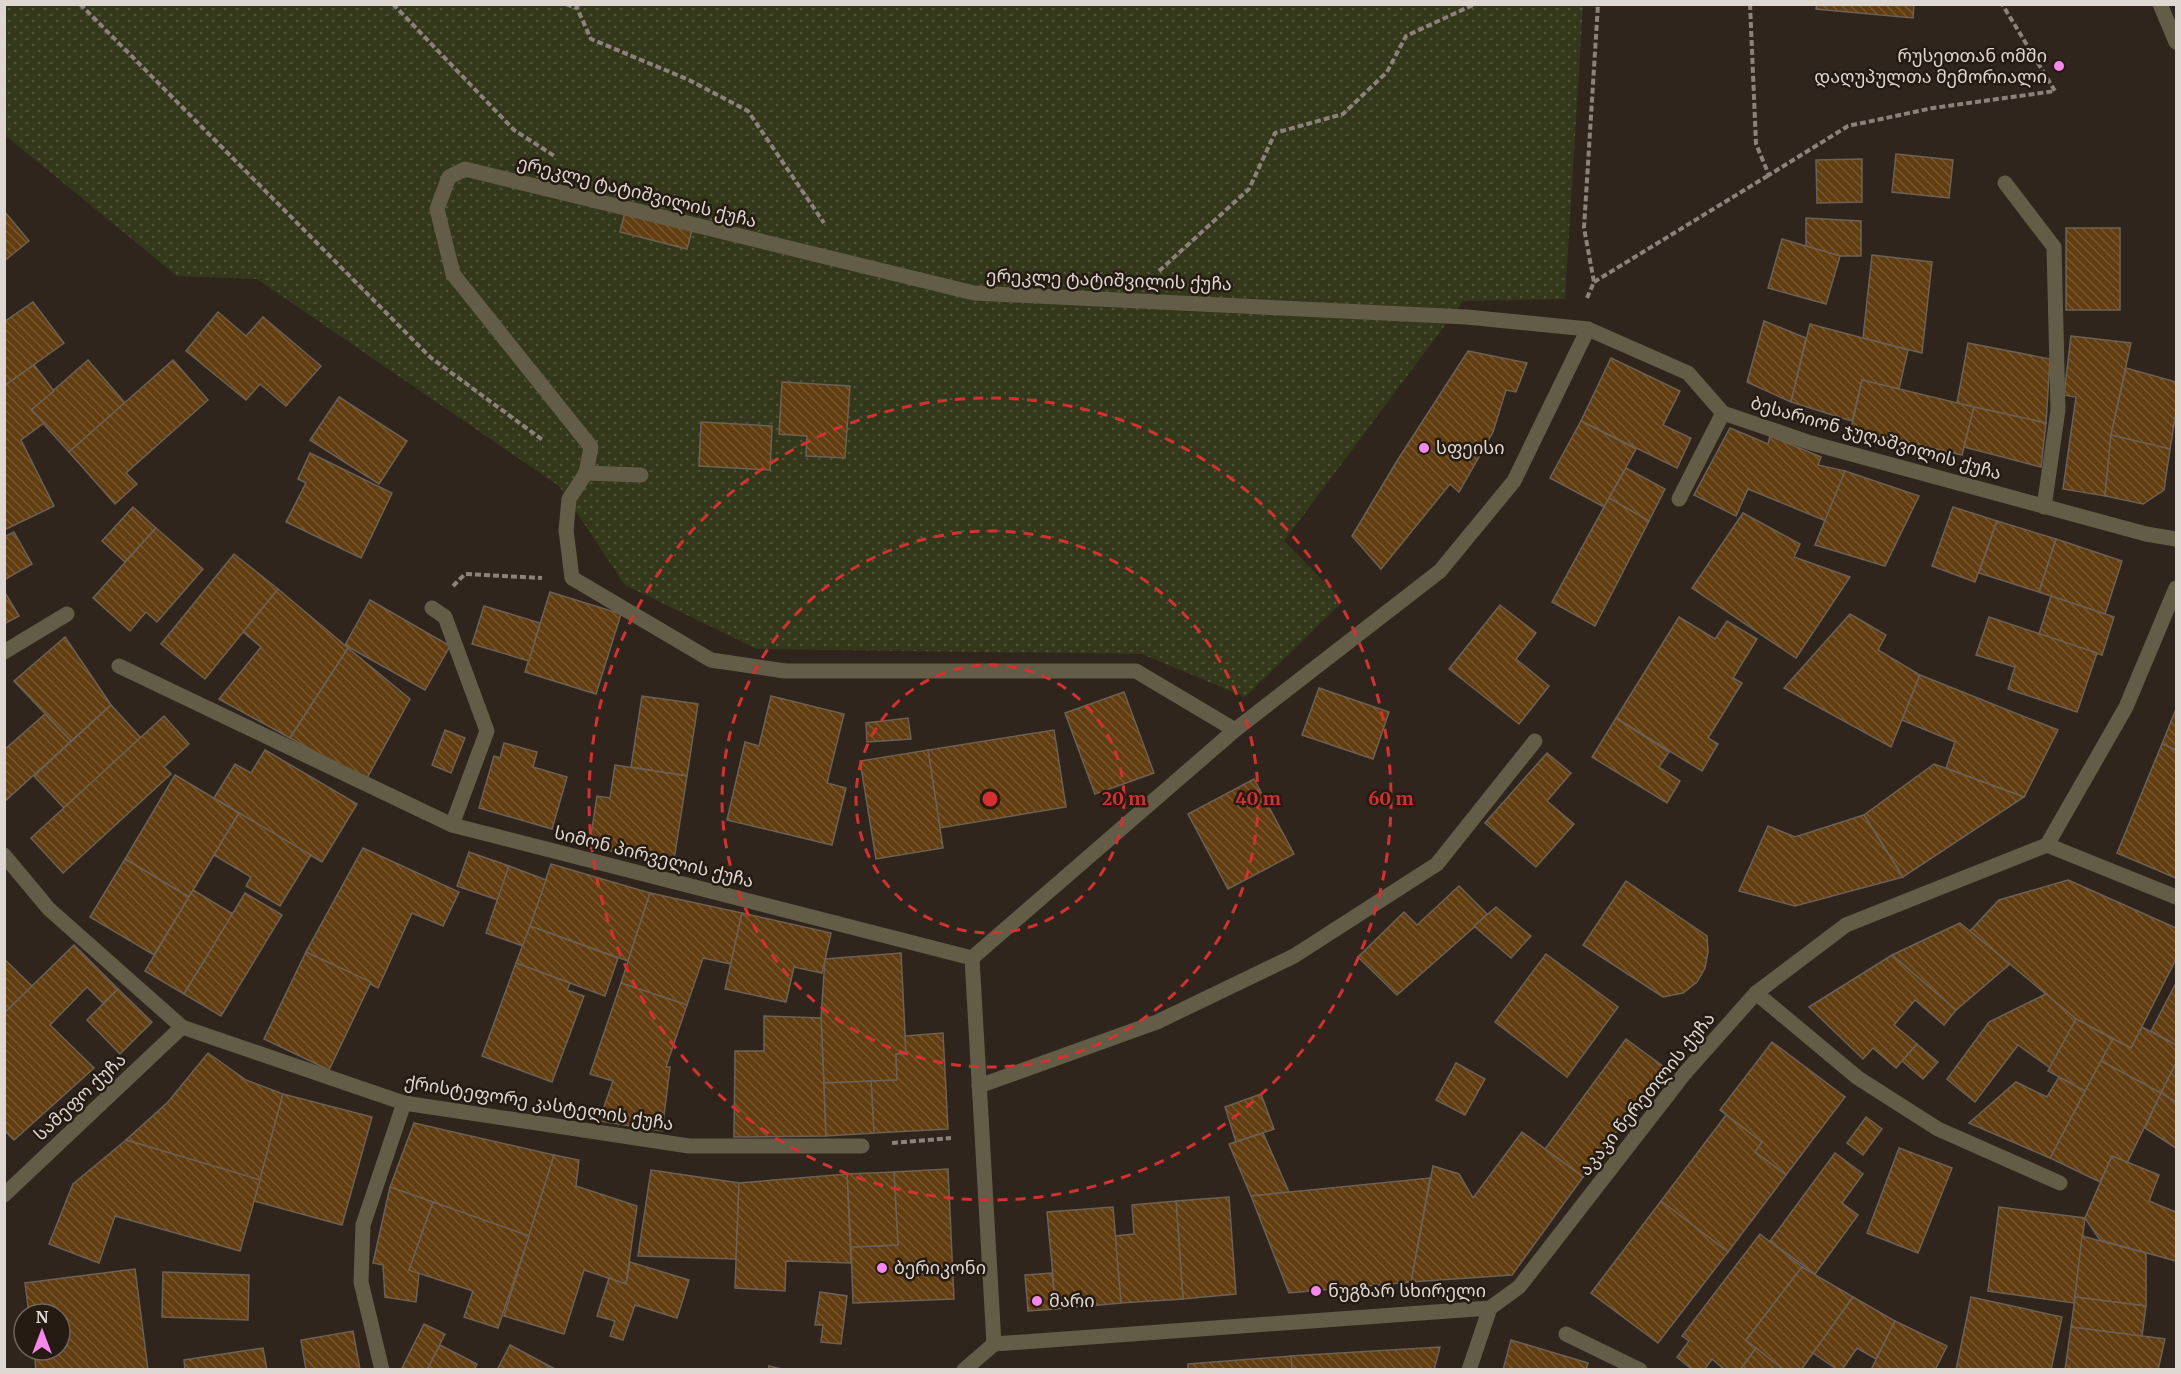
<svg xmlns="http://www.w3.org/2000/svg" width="2181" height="1374" font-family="Merriweather,'Noto Sans Georgian',serif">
  <defs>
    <pattern id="park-dots" width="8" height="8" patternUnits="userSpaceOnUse" patternTransform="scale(1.5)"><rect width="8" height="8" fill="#34381a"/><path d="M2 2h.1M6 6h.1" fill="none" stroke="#51543a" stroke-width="1.8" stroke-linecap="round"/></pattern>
    <pattern id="building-back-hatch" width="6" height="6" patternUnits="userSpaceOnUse" patternTransform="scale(1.5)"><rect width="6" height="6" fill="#613d10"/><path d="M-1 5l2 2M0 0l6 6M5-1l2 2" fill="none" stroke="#775832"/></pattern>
  </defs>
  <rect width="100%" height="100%" fill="#30251d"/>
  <!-- park -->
  <polygon fill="url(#park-dots)" points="4,5 1583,5 1565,299 1463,301 1284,541 1343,601 1245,697 1142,654 757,649 625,585 559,486 257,279 177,276 5,135"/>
  <!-- building -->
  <g fill="url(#building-back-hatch)" stroke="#6c6156" stroke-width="1.5">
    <polygon points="1817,4 1914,4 1913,18 1816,9"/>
    <polygon points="1896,154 1953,160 1949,198 1892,192"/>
    <polygon points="1862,159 1862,202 1817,203 1816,160"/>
    <polygon points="4,211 29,241 4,261"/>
    <polygon points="625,212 692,230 687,249 620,232"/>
    <polygon points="1806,218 1861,221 1861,256 1840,256 1806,246"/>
    <rect x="2066" y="228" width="54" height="82"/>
    <polygon points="1782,239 1840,256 1826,304 1768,288"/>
    <polygon points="1872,255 1932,262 1922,353 1863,338"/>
    <polygon points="33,302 64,343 4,386 4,322"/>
    <polygon points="218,312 246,336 263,317 321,366 286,406 260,384 246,400 186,351"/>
    <polygon points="1764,321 1806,338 1791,402 1747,382"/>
    <polygon points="1810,324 1908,350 1899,389 1862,380 1852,421 1791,402"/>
    <polygon points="2071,336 2131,343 2111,435 2105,496 2063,489 2076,397 2064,395"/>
    <polygon points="1968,343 2050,359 2046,423 1957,403"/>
    <polygon points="1468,351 1527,363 1516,392 1506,390 1493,432 1459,492 1450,484 1381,569 1352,536 1397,461"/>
    <polygon points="1611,358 1680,391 1663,425 1691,438 1677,468 1581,421"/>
    <polygon points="88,360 125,403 69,452 31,410"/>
    <polygon points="173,360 208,400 126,473 137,484 115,504 69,452"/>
    <polygon points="34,365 54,391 31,410 44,423 21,440 54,506 4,530 4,386"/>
    <polygon points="2126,368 2176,382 2176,412 2170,449 2111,435"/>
    <polygon points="1862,380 1974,407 1962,455 1851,429"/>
    <polygon points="782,382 850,386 845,458 806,456 807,436 779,434"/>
    <polygon points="339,397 407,441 379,484 310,440"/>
    <polygon points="1974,407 2046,423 2041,467 1964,447"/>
    <polygon points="1581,421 1636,449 1604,507 1550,478"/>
    <polygon points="701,422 772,426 770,470 699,466"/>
    <polygon points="1730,428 1768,444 1770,436 1821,457 1818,465 1845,471 1826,521 1748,489 1736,516 1694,495"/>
    <polygon points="2111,435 2170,449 2164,490 2143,504 2105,496"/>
    <polygon points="310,453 392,493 361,558 286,522 306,483 298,479"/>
    <polygon points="1626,468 1665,489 1649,521 1609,498"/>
    <polygon points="1845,471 1919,496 1885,566 1815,545"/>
    <polygon points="1609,498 1649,521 1595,626 1552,602"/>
    <polygon points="133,507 156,528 125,562 102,541"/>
    <polygon points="1953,507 1997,521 1975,582 1932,566"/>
    <polygon points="1743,513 1800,544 1794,557 1850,577 1796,658 1692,588"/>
    <polygon points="1997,521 2056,539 2039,592 1979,573"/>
    <polygon points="156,528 203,569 157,622 146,612 130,631 93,598"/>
    <polygon points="14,532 32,564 4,580 4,537"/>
    <polygon points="2056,539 2122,561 2105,614 2039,592"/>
    <polygon points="234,554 278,589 205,679 161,644"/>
    <polygon points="278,589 348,648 290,738 219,699 261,647 243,632"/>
    <polygon points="4,591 19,616 4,624"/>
    <polygon points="550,592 621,614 596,694 525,672"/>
    <polygon points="2051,596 2114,617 2102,655 2039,634"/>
    <polygon points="370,600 450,646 425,690 345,645"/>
    <polygon points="1500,605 1536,633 1516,659 1549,686 1519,724 1449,669"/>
    <polygon points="484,606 540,623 529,661 472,644"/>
    <polygon points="1850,614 1886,635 1878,650 1920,675 1891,747 1784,688"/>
    <polygon points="1679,617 1715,639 1727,621 1757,639 1733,678 1742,683 1708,738 1718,744 1702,771 1616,718"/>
    <polygon points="1989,617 2097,653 2077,712 2008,689 2015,667 1976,655"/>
    <polygon points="65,637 111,705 71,741 14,681"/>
    <polygon points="348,648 410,699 366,780 290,738"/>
    <polygon points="1920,675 2058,730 2024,797 1946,768 1955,742 1902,720"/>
    <polygon points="1319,688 1389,712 1373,759 1302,735"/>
    <polygon points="1124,692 1154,773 1095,794 1065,713"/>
    <polygon points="642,696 698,704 687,776 631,767"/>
    <polygon points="771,696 844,714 827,783 846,788 832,845 727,820 745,742 759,746"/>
    <polygon points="111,705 141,738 64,808 34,776"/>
    <polygon points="2176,709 2176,750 2162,744"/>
    <polygon points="45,714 71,741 4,802 4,750"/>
    <polygon points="164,716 189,744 164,767 171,774 63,873 31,838"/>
    <polygon points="908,718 911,739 867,742 866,723"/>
    <polygon points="1616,718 1669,752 1659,767 1680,781 1667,803 1592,757"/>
    <polygon points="445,730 465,738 451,773 432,765"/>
    <polygon points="1054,730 1066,807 940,828 928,750"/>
    <polygon points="504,743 537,752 533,767 567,777 552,829 479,808 494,756 500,758"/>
    <polygon points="2162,744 2176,750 2176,878 2117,853"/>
    <polygon points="265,750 357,804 322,862 214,798 235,764 251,773"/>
    <polygon points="928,750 943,848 876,859 860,761"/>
    <polygon points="1547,753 1571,773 1547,801 1574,824 1536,867 1485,823"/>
    <polygon points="1934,764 2024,797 1903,877 1864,815"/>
    <polygon points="615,765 687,776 674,860 589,848 597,796 610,798"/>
    <polygon points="175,775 239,813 189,897 125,859"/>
    <polygon points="1254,779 1294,854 1228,889 1188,814"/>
    <polygon points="239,813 311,855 280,906 246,886 251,877 214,855"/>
    <polygon points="1864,815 1903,877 1795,906 1739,891 1768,826 1795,837"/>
    <polygon points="363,848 459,892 443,926 412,913 378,988 306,952"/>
    <polygon points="469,852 509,866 498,900 457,886"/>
    <polygon points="125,859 189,897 154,955 90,917"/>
    <polygon points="551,864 650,893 628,961 530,926"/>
    <polygon points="509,866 546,880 523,946 486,933"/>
    <polygon points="2068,880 2176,928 2176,959 2131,1048 2076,1019 1970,931 1999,900"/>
    <polygon points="1626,881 1707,936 1708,952 1705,968 1697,982 1683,993 1663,997 1583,945"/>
    <polygon points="1459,886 1488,915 1397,995 1358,957 1404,912 1417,925"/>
    <polygon points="193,890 233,914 184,994 145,971"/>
    <polygon points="245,893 282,915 221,1016 184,994"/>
    <polygon points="650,893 742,913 731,964 703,958 687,1005 621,983"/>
    <polygon points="1496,907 1531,936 1511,958 1474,926"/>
    <polygon points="742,913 831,933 822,973 794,967 786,1002 725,989"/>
    <polygon points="1960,923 2010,964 1956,1010 1892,955"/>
    <polygon points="530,926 618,958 605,996 516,963"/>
    <polygon points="74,945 118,989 103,1003 87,987 50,1025 94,1068 14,1140 4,1130 4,1013"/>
    <polygon points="306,952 371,982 329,1070 264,1039"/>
    <polygon points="901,953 906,1054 896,1054 897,1080 824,1083 821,1018 825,959"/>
    <polygon points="1546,954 1618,1007 1567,1077 1495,1022"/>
    <polygon points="1892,955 1956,1010 1944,1025 1915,1000 1894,1025 1917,1044 1896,1068 1873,1048 1863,1059 1809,1007"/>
    <polygon points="4,959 32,986 4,1013"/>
    <polygon points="516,963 570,983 567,990 584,996 552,1082 482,1056"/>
    <polygon points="621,983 687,1005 666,1067 670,1067 662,1131 599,1121 613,1081 590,1074"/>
    <polygon points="2176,983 2176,1045 2151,1031"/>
    <polygon points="118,989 152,1022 120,1054 87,1020"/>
    <polygon points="2046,994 2076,1019 2050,1068 2018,1045 1975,1102 1947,1079 1989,1022"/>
    <polygon points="764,1016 821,1018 826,1136 734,1137 735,1051 764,1051"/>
    <polygon points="2076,1019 2113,1039 2085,1091 2048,1071"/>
    <polygon points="2142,1027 2176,1045 2176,1063 2161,1093 2101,1061 2113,1039 2131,1048"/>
    <polygon points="943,1033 948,1129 874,1133 871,1081 897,1080 896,1054 906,1054 905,1036"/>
    <polygon points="1626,1039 1664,1067 1583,1177 1545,1149"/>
    <polygon points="1772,1042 1845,1097 1786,1175 1755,1152 1762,1142 1720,1110"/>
    <polygon points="1917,1044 1938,1062 1923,1079 1902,1061"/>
    <polygon points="208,1053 246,1080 283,1094 260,1180 126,1140 168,1102"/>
    <polygon points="2101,1061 2161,1093 2127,1163 2112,1156 2100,1182 2050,1158"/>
    <polygon points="1456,1063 1485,1079 1465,1115 1436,1100"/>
    <polygon points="2176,1063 2176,1102 2161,1093"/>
    <polygon points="2059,1077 2085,1091 2050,1158 1969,1123 2016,1082 2047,1097"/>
    <polygon points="871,1081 874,1133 826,1136 824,1083"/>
    <polygon points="2161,1093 2176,1102 2176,1148 2145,1128"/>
    <polygon points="283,1094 372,1117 342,1225 254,1201"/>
    <polygon points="1261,1094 1274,1129 1236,1142 1225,1107"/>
    <polygon points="1726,1115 1762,1142 1755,1152 1786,1175 1728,1252 1661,1201"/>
    <polygon points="1866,1117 1882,1129 1863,1155 1847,1143"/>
    <polygon points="414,1123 554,1155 529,1236 390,1187"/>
    <polygon points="1522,1132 1583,1177 1512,1275 1411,1282 1433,1166 1459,1174 1473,1198"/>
    <polygon points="1263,1133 1289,1192 1251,1196 1229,1144"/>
    <polygon points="126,1140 260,1180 240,1251 115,1216 99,1263 49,1244 73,1184"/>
    <polygon points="1899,1148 1952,1168 1918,1253 1867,1233"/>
    <polygon points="1835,1153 1863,1174 1842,1203 1858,1215 1815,1274 1770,1241"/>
    <polygon points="554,1155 579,1160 576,1186 637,1206 626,1284 584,1270 564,1334 504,1316"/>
    <polygon points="2112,1156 2159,1175 2149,1201 2176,1212 2176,1261 2100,1240 2085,1218"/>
    <polygon points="948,1169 954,1299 853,1303 851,1247 898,1245 894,1172"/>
    <polygon points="651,1170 739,1183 736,1259 638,1256"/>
    <polygon points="894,1172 898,1245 851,1247 847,1174"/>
    <polygon points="847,1174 851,1263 786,1261 785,1291 735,1288 739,1183"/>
    <polygon points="1430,1178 1411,1282 1289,1293 1251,1196"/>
    <polygon points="390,1187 433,1202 409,1270 419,1273 416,1302 385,1297 383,1265 373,1263"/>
    <polygon points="1229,1197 1236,1294 1183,1299 1176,1201"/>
    <polygon points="1176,1201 1183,1299 1121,1303 1115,1236 1134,1234 1132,1205"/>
    <polygon points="1661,1201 1728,1252 1658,1343 1591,1293"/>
    <polygon points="433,1202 529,1236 498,1328 464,1317 473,1291 409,1270"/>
    <polygon points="1113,1207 1121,1303 1056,1309 1047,1212"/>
    <polygon points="1999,1207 2085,1218 2074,1303 1988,1291"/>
    <polygon points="1760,1234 1802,1267 1746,1340 1756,1348 1740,1370 1725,1370 1712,1359 1704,1370 1693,1370 1677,1357 1689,1341 1682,1336"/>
    <polygon points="2082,1236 2146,1253 2146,1306 2075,1297"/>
    <polygon points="630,1262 689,1280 677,1318 635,1305 623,1340 610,1336 615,1321 597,1316 609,1278 626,1284"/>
    <polygon points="1802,1267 1853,1297 1801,1370 1784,1370 1746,1340"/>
    <polygon points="135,1269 148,1370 36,1370 34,1350 60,1350 60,1314 29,1314 25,1283"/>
    <polygon points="163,1272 249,1275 248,1320 162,1317"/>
    <polygon points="1052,1273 1056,1309 1028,1311 1025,1275"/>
    <polygon points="820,1292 847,1296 841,1344 821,1342 823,1325 815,1325"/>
    <polygon points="1853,1297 1895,1321 1876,1359 1857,1348 1842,1370 1838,1370 1813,1353"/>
    <polygon points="1971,1297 2062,1317 2051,1370 1956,1370"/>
    <polygon points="2075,1297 2146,1306 2142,1336 2071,1327"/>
    <polygon points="1895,1321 1947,1346 1935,1370 1871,1370"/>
    <polygon points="424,1324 445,1334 427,1370 401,1370"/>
    <polygon points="2071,1327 2165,1339 2158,1370 2065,1370"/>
    <polygon points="353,1331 360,1370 306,1370 301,1340"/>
    <polygon points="1511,1340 1588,1363 1586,1370 1503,1370"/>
    <polygon points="440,1345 477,1364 474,1370 427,1370"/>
    <polygon points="510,1345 555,1369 555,1370 497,1370"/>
    <polygon points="1440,1347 1434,1370 1292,1370 1291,1356"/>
    <polygon points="263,1348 267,1370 185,1370 184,1360"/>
    <polygon points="1756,1348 1784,1370 1740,1370"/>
    <polygon points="1291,1356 1292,1370 1188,1370 1188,1364"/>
    <polygon points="769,1366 786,1370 768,1370"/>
  </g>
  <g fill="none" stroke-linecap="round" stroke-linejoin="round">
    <!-- path -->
    <g stroke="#8c827c" stroke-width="4" stroke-dasharray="6 3" stroke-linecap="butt">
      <polyline points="80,4 430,357 544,441"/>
      <polyline points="393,4 514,130 556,157"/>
      <polyline points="566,4 577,8"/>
      <polyline points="578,4 577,8 591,39 689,80 748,111 824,223"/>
      <polyline points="1750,4 1756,144 1769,175 1848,126 1933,108 2055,91 2002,4"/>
      <polyline points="1159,271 1249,189 1275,133 1343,114 1387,72 1406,36 1475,4"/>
      <polyline points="1594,282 1769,175"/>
      <polyline points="1587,298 1594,282 1584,228 1598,4"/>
      <polyline points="453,586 465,574 542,578"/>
      <polyline points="892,1143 951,1138"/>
    </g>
    <!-- minor -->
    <g stroke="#635d47" stroke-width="15">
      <polyline points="2160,4 2176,42"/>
      <polyline points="2005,183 2054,247 2058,410 2044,507"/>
      <polyline points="586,473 569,499 566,530 572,578 711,660 785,671 1136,671 1235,730"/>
      <polyline points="641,475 586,473 591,447 453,274 437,209 449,177 465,169 974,293 1467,317 1588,329 1688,373 1723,413 1811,443 2146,534 2176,539"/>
      <polyline points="1679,499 1723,413"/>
      <polyline points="432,608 445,617 487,731 452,825"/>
      <polyline points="4,652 67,614"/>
      <polyline points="119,666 452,825 972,958"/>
      <polyline points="2047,845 2176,897"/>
      <polyline points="4,855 49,909 182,1027 404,1103 689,1146 862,1146"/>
      <polyline points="972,958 1235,730 1440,571 1514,481 1588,329"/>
      <polyline points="972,958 994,1344"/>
      <polyline points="1756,993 1858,1078 1938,1129 2060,1183"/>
      <polyline points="979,1086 1157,1022 1294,956 1437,864 1535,741"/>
      <polyline points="4,1195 182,1027"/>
      <polyline points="1566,1334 1640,1370"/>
      <polyline points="994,1344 1490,1308 1519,1287 1685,1073 1756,993 1846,925 2047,845 2126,707 2176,588"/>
      <polyline points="382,1370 361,1282 363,1225 404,1103"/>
      <polyline points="964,1370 994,1344"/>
      <polyline points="1469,1370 1490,1308"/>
    </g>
  </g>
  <!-- distance rings -->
  <g fill="none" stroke="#d63130" stroke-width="3" stroke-dasharray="10 8">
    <circle cx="990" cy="799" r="134"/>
    <circle cx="990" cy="799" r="268"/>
    <circle cx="990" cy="799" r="401"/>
  </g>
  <!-- markers -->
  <g fill="#f788eb" stroke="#261b13" stroke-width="2">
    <circle cx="2059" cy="66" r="6"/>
    <circle cx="1424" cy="448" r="6"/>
    <circle cx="882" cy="1268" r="6"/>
    <circle cx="1316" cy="1291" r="6"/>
    <circle cx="1037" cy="1301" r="6"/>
  </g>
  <g text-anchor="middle" stroke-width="5" stroke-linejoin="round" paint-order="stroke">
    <!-- poi labels -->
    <g font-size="18" fill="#dfd7d2" stroke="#261b13" text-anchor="start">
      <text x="2047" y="62" text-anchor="end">რუსეთთან ომში<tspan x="2047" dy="21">დაღუპულთა მემორიალი</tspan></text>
      <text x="1436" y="454">სფეისი</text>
      <text x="894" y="1274">ბერიკონი</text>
      <text x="1328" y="1297">ნუგზარ სხირელი</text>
      <text x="1049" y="1307">მარი</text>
    </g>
    <!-- street labels -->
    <g font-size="18" fill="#dfd7d2" stroke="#261b13">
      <text transform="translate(637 192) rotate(14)" y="6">ერეკლე ტატიშვილის ქუჩა</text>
      <text transform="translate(1109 280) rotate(2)" y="6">ერეკლე ტატიშვილის ქუჩა</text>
      <text transform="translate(1876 438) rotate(16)" y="6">ბესარიონ ჯუღაშვილის ქუჩა</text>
      <text transform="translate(654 857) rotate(14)" y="6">სიმონ პირველის ქუჩა</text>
      <text transform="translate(1647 1094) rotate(-51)" y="6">აკაკი წერეთლის ქუჩა</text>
      <text transform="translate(80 1097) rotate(-43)" y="6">სამეფო ქუჩა</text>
      <text transform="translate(539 1103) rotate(9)" y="6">ქრისტეფორე კასტელის ქუჩა</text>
    </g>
  </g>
  <circle cx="990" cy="799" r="9" fill="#d63130" stroke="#261b13" stroke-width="3"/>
  <g font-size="18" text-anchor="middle" font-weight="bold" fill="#d63130" stroke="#261b13" stroke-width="5" stroke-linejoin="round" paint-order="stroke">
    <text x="1124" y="805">20 m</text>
    <text x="1258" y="805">40 m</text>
    <text x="1391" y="805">60 m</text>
  </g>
  <!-- border -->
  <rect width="2181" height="1374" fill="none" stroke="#dfd7d2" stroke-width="12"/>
  <!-- north arrow -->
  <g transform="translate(42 1332)"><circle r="28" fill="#261b13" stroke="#70665f" stroke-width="1.5"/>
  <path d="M0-4.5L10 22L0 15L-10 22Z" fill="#f788eb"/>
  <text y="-9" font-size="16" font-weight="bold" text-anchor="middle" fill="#dfd7d2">N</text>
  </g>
</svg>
